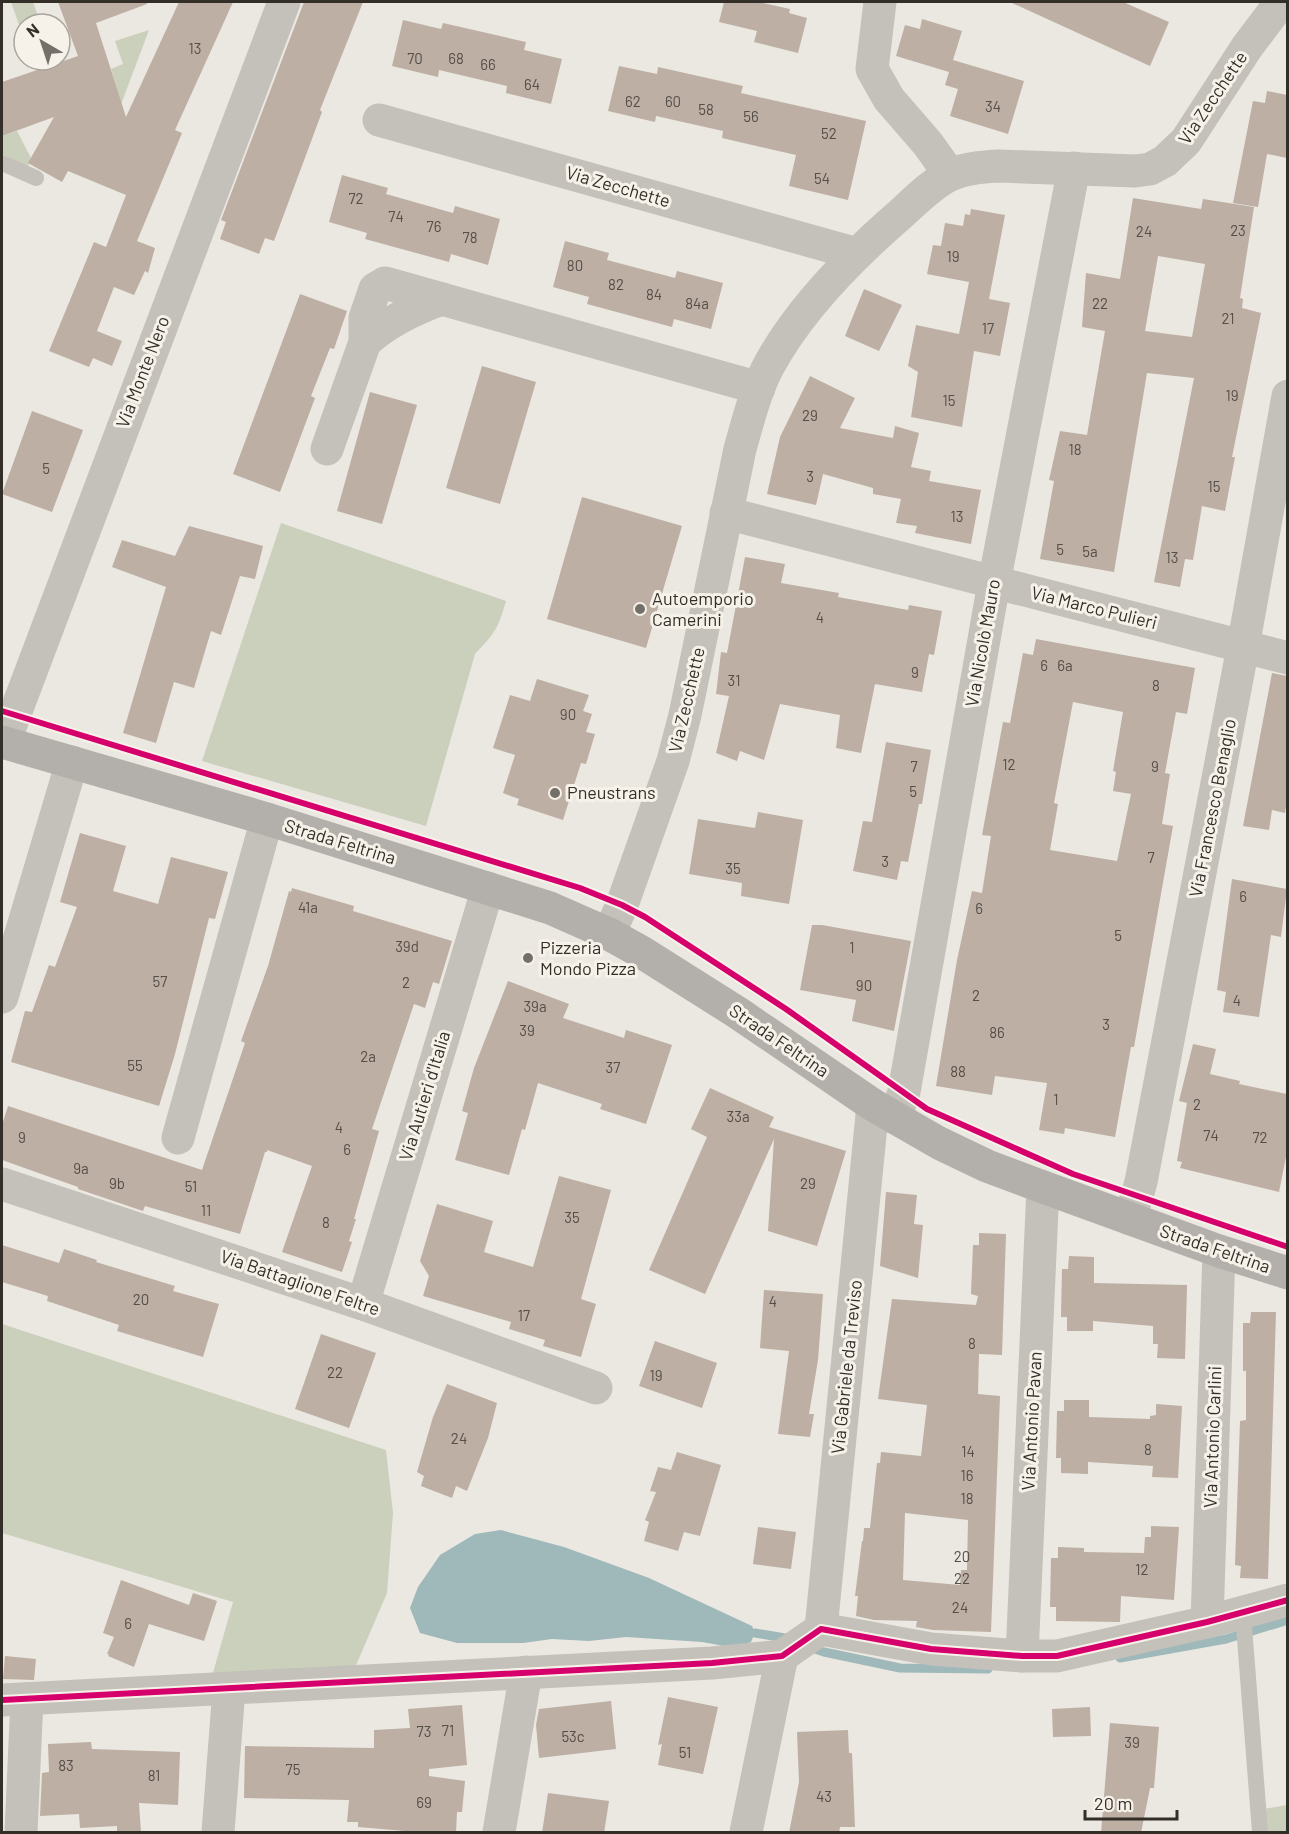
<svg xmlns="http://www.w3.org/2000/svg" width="1289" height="1834" font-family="Barlow,sans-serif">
  <rect width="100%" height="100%" fill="#ebe8e1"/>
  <!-- green -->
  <g fill="#cad0bc">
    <polygon points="11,2 33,2 41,24 24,24 24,39"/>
    <polygon points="149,30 108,139 51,115 118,93 111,69 123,64 115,41"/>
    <polygon points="17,131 31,158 28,167 2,154 2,136"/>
    <path d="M281 523 506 601C498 629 495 633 475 654L426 826 202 761Z"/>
    <polygon points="2,1324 386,1450 393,1513 387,1593 354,1670 211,1680 233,1602 2,1533"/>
    <polygon points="1287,1805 1287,1832 1258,1832 1258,1810"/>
  </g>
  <!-- water -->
  <polygon fill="#9fb8ba" points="501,1530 564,1547 649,1578 752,1626 755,1633 751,1642 735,1648 702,1642 626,1637 589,1641 552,1639 523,1643 457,1643 420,1633 410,1608 418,1587 440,1555 475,1534"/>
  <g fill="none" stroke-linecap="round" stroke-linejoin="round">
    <!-- stream -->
    <g stroke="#9fb8ba" stroke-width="9">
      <polyline points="755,1633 791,1639"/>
      <polyline points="809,1647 824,1652 900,1668 988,1669"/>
      <polyline points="1120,1658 1226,1639 1288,1620"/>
    </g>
  </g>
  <!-- building -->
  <g fill="#bdafa4" fill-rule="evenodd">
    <polygon points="58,2 146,2 147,4 96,23 126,117 179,2 233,2 175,130 182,133 137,241 155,248 148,273 145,271 134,295 114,287 97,331 122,341 112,366 93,358 89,367 49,351 94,242 106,247 126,195 68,171 62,182 28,163 54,117 2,136 2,82 78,56"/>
    <polygon points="304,2 363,2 320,110 322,112 274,241 265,238 259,254 220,239 226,222 221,220"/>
    <polygon points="724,2 759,2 790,9 789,13 807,18 798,53 754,42 757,31 719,22"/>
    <polygon points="1010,2 1123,2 1169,22 1150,66"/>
    <polygon points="922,19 962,31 953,60 1024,81 1008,134 950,116 958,89 945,85 949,72 896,56 905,25 920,29"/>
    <polygon points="403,20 441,29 443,23 526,42 524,50 562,59 551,104 506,93 507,86 439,70 438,77 392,66"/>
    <polygon points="619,66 657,74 658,67 743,86 741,93 866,121 848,200 789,186 796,155 722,138 723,131 656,116 655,122 608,111"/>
    <polygon points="1267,91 1287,95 1287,158 1267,154 1258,207 1233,203 1253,101 1265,103"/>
    <polygon points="342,175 388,188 386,194 453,213 455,206 500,219 488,265 451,254 449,262 365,239 367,233 329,222"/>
    <path d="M1133 198 1201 209 1203 199 1254 207 1240 298 1243 299 1242 308 1261 313 1232 457H1235L1225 511 1202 506 1193 560 1185 559 1180 587 1154 582 1194 378 1147 373 1114 572 1040 559 1054 481 1049 480 1060 431 1087 435 1105 331 1082 327 1086 273 1120 279ZM1158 256 1205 264 1192 337 1145 331Z"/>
    <polygon points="971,209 1005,215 989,299 1010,303 1000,356 974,351 962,427 911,417 918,372 908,366 916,325 959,334 969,282 927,274 933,245 941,246 945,223 963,226 965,214 970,215"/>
    <polygon points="565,241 609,253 607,260 675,278 677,271 723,283 711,329 674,319 672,327 587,304 589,297 553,287"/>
    <polygon points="864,289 902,305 879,351 845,336"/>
    <polygon points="300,294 347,311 334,349 330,348 311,396 315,398 280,492 233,474"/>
    <polygon points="482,366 536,382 500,504 446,488"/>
    <polygon points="810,376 855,398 840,428 893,438 895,426 919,433 911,467 931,471 929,481 981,490 971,544 915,533 917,526 896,523 901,499 873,494 873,488 823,474 816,505 767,494 780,437"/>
    <polygon points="370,392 417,405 382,524 337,511"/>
    <polygon points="32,411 83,430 52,512 2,494"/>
    <polygon points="582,497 682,526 646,648 547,619"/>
    <polygon points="189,526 263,546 255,579 240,576 221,635 211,631 194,688 174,682 156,743 123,733 166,587 112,567 122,540 175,556"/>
    <polygon points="745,557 785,564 781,583 839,593 838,597 908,610 909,605 942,611 934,655 929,654 922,692 875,684 861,753 836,748 840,715 780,704 764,760 740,751 737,761 716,753 729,696 716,694 721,652 727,653"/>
    <path d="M1036 639 1195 668 1187 714 1176 712 1165 773 1170 774 1162 824 1173 826 1134 1047H1131L1115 1137 1065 1128 1064 1134 1039 1130 1047 1083 995 1076 992 1095 936 1086 957 960 972 891 982 893 991 836 982 835 1003 722 1010 723 1023 653 1033 655ZM1073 702 1123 712 1113 771 1116 772 1113 791 1131 794 1117 861 1050 850 1058 804 1054 803Z"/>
    <polygon points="1272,673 1287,676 1287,799 1285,813 1272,810 1269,830 1243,826"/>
    <polygon points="537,679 589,695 583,711 592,714 586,732 595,734 586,764 581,763 563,820 517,805 519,799 503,793 515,755 493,748 510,695 530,701"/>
    <polygon points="886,742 931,750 922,804 919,804 908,862 901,861 897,880 853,871 863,821 872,822"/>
    <polygon points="758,812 803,820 789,904 741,896 742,883 689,874 698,819 755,828"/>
    <polygon points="80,833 126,846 113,891 158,904 171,857 228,872 215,919 209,918 175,1054 159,1106 11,1062 25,1011 32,1012 49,965 55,967 77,907 60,902"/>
    <polygon points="1232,879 1287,889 1281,937 1271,935 1259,1017 1223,1012 1226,992 1217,990"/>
    <polygon points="292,888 354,906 353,911 452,941 439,984 433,982 425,1008 414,1004 372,1129 379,1131 354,1219 356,1219 349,1241 352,1242 342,1272 282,1252 312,1166 267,1150 267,1152 265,1152 240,1234 145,1206 143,1211 78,1189 78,1187 2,1160 2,1125 8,1106 202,1170 245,1043 241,1041 268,966 289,891 291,892"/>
    <polygon points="812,925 822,925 911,941 894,1031 852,1021 856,1000 800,990"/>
    <polygon points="508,981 569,1004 563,1018 624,1038 626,1030 672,1045 646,1124 600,1109 602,1104 538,1083 525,1130 522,1129 509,1175 455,1160 468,1113 462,1111 474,1068"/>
    <polygon points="1193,1044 1216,1049 1210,1074 1240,1081 1239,1084 1287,1094 1287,1152 1279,1192 1180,1168 1182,1162 1177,1161 1187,1103 1179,1101"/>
    <polygon points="710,1088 774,1117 769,1127 846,1151 817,1246 768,1231 774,1139 705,1294 649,1270 707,1137 691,1129"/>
    <polygon points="559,1176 611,1190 581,1299 596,1304 581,1357 543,1346 545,1340 509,1329 511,1322 423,1296 429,1276 420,1261 437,1204 493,1221 484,1252 533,1267"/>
    <polygon points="886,1192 917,1195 914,1224 923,1225 918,1278 880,1266"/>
    <path d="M979 1233 1006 1234 1002 1355 979 1354 978 1394 1000 1396 991 1632 933 1630 916 1627 917 1621 874 1620 856 1616 858 1596H855L862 1541H863L864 1528H870L877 1463H880L881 1452 921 1456 927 1405 878 1399 892 1299 976 1305 978 1296 971 1294 973 1245H979ZM905 1513 968 1520 967 1570H961L960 1585 903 1580Z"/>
    <polygon points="2,1245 59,1263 64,1249 97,1260 96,1262 175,1286 173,1291 219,1304 203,1357 117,1331 119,1325 47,1301 48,1296 2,1282"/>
    <polygon points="1069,1256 1094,1257 1094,1283 1187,1285 1185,1359 1157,1358 1158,1344 1153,1344 1153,1326 1093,1321 1093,1331 1067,1331 1067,1317 1061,1317 1062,1269 1068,1269"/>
    <polygon points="764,1290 823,1294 818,1360 809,1414 814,1414 810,1437 778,1434 789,1351 760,1348"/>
    <polygon points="1251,1312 1276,1312 1268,1579 1240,1578 1241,1566 1235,1565 1240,1421 1246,1420 1246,1371 1243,1371 1243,1323 1250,1323"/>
    <polygon points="321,1334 376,1353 349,1428 295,1409"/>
    <polygon points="655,1341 717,1363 702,1408 639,1386"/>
    <polygon points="447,1384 497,1403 488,1438 467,1491 456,1486 452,1498 421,1486 424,1476 417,1472 433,1417"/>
    <polygon points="1064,1400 1089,1400 1089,1417 1150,1419 1150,1416 1156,1415 1156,1404 1182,1406 1178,1478 1152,1477 1153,1466 1088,1462 1088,1474 1061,1473 1061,1458 1056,1458 1057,1411 1064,1411"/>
    <polygon points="677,1452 721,1465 700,1536 684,1532 678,1551 644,1541 649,1522 645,1520 656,1492 650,1491 658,1467 671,1470"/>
    <polygon points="1151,1526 1179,1527 1174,1600 1121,1596 1120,1622 1056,1621 1056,1607 1050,1607 1051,1558 1058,1558 1058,1547 1084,1548 1084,1552 1144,1553 1145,1537 1151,1537"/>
    <polygon points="758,1527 796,1532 791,1569 753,1564"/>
    <polygon points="121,1580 189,1605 193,1593 217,1601 204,1641 149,1624 134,1667 108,1656 109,1654 107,1654 114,1637 103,1633"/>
    <polygon points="5,1656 36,1659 34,1680 3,1679"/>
    <polygon points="668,1697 718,1707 703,1774 658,1765 662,1744 658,1745"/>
    <polygon points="611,1701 616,1749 539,1758 536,1725 539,1709"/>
    <polygon points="462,1705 467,1765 429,1769 429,1776 465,1781 462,1812 457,1812 456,1833 428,1833 358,1827 358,1822 347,1822 349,1800 244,1798 245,1746 374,1748 374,1730 410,1728 408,1709"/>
    <polygon points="1090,1707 1091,1736 1053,1737 1052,1709"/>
    <polygon points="1110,1723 1159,1727 1154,1788 1150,1788 1141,1833 1101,1833"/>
    <polygon points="848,1730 849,1753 852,1753 855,1827 840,1827 839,1833 789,1833 799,1782 797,1732"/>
    <polygon points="91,1742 92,1749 180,1752 178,1805 139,1803 141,1833 117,1833 117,1826 80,1828 79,1814 40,1816 42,1773 49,1772 48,1744"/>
    <polygon points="548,1793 609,1801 604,1833 542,1833"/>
  </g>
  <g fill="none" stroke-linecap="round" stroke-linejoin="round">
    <!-- lane -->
    <g stroke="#c4c0ba" stroke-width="16">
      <polyline points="2,163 36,178"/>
      <polyline points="1243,1613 1260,1832"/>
    </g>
    <!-- street -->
    <g stroke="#c4c0ba" stroke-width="33">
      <polyline points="880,2 872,69 889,99 928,144 950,175"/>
      <polyline points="379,120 857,254"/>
      <path d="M365 342C387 322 414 309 442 299"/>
      <polyline points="327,449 365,342 365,318 375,289 385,283 759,388"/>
      <polyline points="726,513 1288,658"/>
      <polyline points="4,743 284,2"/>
      <path d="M609 934 622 905 673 761 685 715 740 449C748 421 755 392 768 367 799 309 853 255 903 212 917 199 933 183 950 175 965 168 983 167 999 166L1135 171 1150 169 1165 161 1186 141 1247 47 1281 2"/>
      <polyline points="2,997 72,762"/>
      <polyline points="895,1118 904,1092 994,583 1074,168"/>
      <polyline points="178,1138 267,819"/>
      <polyline points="2,1184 363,1304 596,1388"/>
      <polyline points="1130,1219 1141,1182 1243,647 1288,396"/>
      <polyline points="363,1304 488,888"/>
      <polyline points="1207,1622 1219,1251"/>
      <polyline points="821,1629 873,1105"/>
      <polyline points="1022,1656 1043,1187"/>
      <polyline points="2,1700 712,1663 782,1656 821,1629 931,1649 1022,1656 1057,1656 1207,1622 1288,1600"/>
      <polyline points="21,1832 27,1699"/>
      <polyline points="218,1832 229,1689"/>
      <polyline points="499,1832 526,1672"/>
      <polyline points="746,1832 782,1656"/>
    </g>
    <!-- primary -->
    <polyline stroke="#b3afaa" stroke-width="33" points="2,742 267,819 550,908 609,934 643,953 738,1013 873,1105 939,1143 987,1166 1043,1187 1219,1251 1288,1273"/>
    <!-- cycleway casing -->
    <g stroke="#f7f2e9" stroke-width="10">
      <g id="cycleway">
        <polyline points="2,711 580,888 622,905 645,917 786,1009 927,1109 1073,1174 1288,1247"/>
        <polyline points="2,1700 712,1663 782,1656 821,1629 931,1649 1022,1656 1057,1656 1207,1622 1288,1600"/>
      </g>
    </g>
    <!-- cycleway -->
    <use href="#cycleway" stroke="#d6006c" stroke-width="6"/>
  </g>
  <!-- markers -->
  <g fill="#746f69" stroke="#f7f2e9" stroke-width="2">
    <circle cx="640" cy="609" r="6"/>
    <circle cx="555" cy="793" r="6"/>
    <circle cx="528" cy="958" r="6"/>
  </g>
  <g text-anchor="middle" stroke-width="6" stroke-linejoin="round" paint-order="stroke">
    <!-- number labels -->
    <g font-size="15" fill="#564e48">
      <text x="195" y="54">13</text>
      <text x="415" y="64">70</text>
      <text x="456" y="64">68</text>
      <text x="488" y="70">66</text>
      <text x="532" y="90">64</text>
      <text x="633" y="107">62</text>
      <text x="673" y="107">60</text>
      <text x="993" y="112">34</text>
      <text x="706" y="115">58</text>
      <text x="751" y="122">56</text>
      <text x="829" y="139">52</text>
      <text x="822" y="184">54</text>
      <text x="356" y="204">72</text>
      <text x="396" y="222">74</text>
      <text x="434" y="232">76</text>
      <text x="1238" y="236">23</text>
      <text x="1144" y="237">24</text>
      <text x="470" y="243">78</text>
      <text x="953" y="262">19</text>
      <text x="575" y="271">80</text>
      <text x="616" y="290">82</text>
      <text x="654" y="300">84</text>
      <text x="697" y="309">84a</text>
      <text x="1100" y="309">22</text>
      <text x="1228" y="324">21</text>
      <text x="988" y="334">17</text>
      <text x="1232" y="401">19</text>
      <text x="949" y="406">15</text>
      <text x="810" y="421">29</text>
      <text x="1075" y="455">18</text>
      <text x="46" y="474">5</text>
      <text x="810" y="482">3</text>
      <text x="1214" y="492">15</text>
      <text x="957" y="522">13</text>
      <text x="1060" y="555">5</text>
      <text x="1090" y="557">5a</text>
      <text x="1172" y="563">13</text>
      <text x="820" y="623">4</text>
      <text x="1044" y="671">6</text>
      <text x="1065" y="671">6a</text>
      <text x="915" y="678">9</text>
      <text x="734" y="686">31</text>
      <text x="1156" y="691">8</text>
      <text x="568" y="720">90</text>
      <text x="1009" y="770">12</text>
      <text x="914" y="772">7</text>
      <text x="1155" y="772">9</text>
      <text x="913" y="797">5</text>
      <text x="1151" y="863">7</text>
      <text x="885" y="867">3</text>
      <text x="733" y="874">35</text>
      <text x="1243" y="902">6</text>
      <text x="308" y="913">41a</text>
      <text x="979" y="914">6</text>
      <text x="1118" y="941">5</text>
      <text x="407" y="952">39d</text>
      <text x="852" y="953">1</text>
      <text x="160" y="987">57</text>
      <text x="406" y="988">2</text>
      <text x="864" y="991">90</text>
      <text x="976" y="1001">2</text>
      <text x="1237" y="1006">4</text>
      <text x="535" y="1012">39a</text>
      <text x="1106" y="1030">3</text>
      <text x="527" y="1036">39</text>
      <text x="997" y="1038">86</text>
      <text x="368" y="1062">2a</text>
      <text x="135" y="1071">55</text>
      <text x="613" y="1073">37</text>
      <text x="958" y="1077">88</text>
      <text x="1056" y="1105">1</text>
      <text x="1197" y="1110">2</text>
      <text x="738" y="1122">33a</text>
      <text x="339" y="1133">4</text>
      <text x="1211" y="1141">74</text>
      <text x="22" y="1143">9</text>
      <text x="1260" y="1143">72</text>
      <text x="347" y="1155">6</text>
      <text x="81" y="1174">9a</text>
      <text x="117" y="1189">9b</text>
      <text x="808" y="1189">29</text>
      <text x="191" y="1192">51</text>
      <text x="206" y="1216">11</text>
      <text x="572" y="1223">35</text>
      <text x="326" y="1228">8</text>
      <text x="141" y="1305">20</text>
      <text x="773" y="1307">4</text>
      <text x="524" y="1321">17</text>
      <text x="972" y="1349">8</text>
      <text x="335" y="1378">22</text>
      <text x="656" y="1381">19</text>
      <text x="459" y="1444">24</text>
      <text x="1148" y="1455">8</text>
      <text x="968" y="1457">14</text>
      <text x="967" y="1481">16</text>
      <text x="967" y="1504">18</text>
      <text x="962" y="1562">20</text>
      <text x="1142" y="1575">12</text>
      <text x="962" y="1584">22</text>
      <text x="960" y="1613">24</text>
      <text x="128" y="1629">6</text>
      <text x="448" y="1736">71</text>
      <text x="424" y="1737">73</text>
      <text x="573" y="1742">53c</text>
      <text x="1132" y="1748">39</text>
      <text x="685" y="1758">51</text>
      <text x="66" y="1771">83</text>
      <text x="293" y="1775">75</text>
      <text x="154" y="1781">81</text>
      <text x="824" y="1802">43</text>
      <text x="424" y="1808">69</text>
    </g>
    <!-- street labels -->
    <g font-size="18" fill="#342e29" stroke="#f7f2e9">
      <text transform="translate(1213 98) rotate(-56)" y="6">Via Zecchette</text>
      <text transform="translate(618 187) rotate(16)" y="6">Via Zecchette</text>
      <text transform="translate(143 372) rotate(-69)" y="6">Via Monte Nero</text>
      <text transform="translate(1094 608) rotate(14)" y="6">Via Marco Pulieri</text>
      <text transform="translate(983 643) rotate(-80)" y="6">Via Nicolò Mauro</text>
      <text transform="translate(687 700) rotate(-77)" y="6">Via Zecchette</text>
      <text transform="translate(1213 808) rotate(-79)" y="6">Via Francesco Benaglio</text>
      <text transform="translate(340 842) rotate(17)" y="6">Strada Feltrina</text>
      <text transform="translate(779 1041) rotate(34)" y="6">Strada Feltrina</text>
      <text transform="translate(425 1096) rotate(-73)" y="6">Via Autieri d'Italia</text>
      <text transform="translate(1215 1249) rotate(19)" y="6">Strada Feltrina</text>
      <text transform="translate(300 1283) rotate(19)" y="6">Via Battaglione Feltre</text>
      <text transform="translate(847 1367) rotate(-84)" y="6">Via Gabriele da Treviso</text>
      <text transform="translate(1032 1421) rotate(-87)" y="6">Via Antonio Pavan</text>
      <text transform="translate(1213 1437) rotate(-88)" y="6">Via Antonio Carlini</text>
    </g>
    <!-- poi labels -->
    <g font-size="18" fill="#342e29" stroke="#f7f2e9" text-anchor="start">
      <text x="652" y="605">Autoemporio<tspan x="652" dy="21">Camerini</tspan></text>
      <text x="567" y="799">Pneustrans</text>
      <text x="540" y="954">Pizzeria<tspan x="540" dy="21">Mondo Pizza</tspan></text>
    </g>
  </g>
  <!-- border -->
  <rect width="1289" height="1834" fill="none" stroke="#342e29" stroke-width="6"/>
  <!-- north arrow -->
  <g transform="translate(42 42) rotate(321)"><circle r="28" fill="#f7f2e9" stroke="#a9a49c" stroke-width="1.5"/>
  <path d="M0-4.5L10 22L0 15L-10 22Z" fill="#746f69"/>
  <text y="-9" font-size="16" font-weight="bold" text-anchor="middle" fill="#342e29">N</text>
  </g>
  <!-- scale -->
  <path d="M1085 1810v9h92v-9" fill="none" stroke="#342e29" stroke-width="3"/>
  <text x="1094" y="1810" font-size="18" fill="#342e29" stroke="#f7f2e9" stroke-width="4.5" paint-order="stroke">20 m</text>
</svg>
